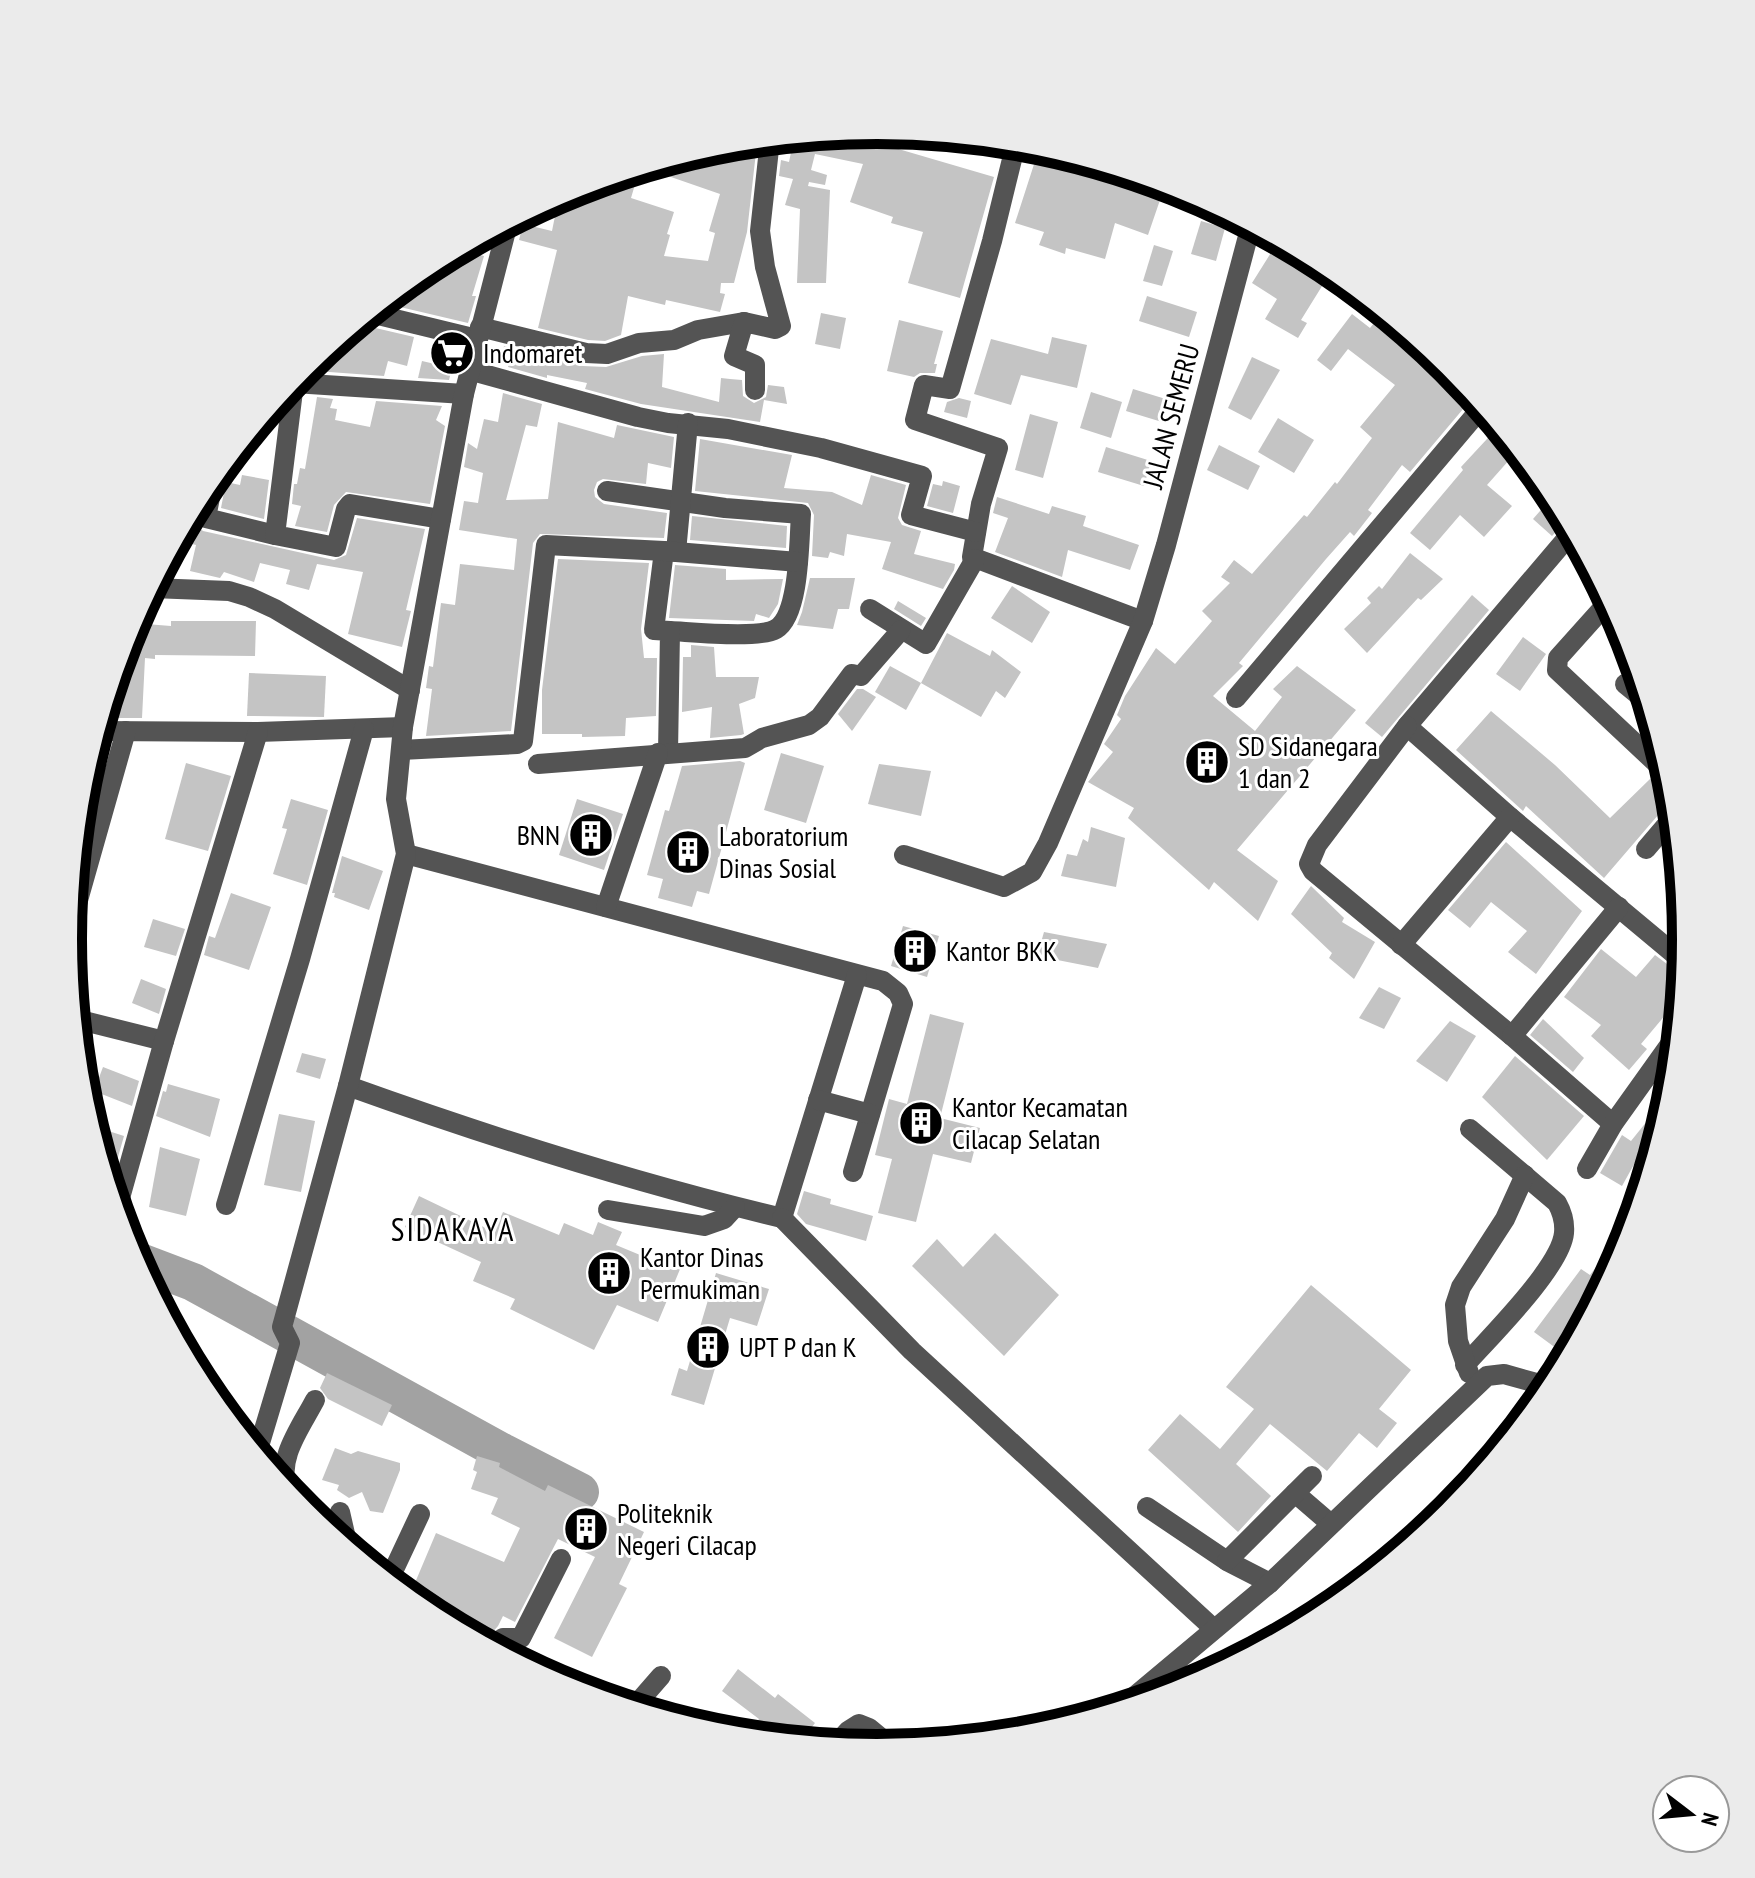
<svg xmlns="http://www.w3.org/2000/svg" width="1755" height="1878" font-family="'PT Sans Narrow',sans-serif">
  <rect width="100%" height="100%" fill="#fff"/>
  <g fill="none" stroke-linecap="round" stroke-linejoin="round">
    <!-- river -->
    <polyline stroke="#a2a2a2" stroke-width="38" points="135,1260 193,1282 502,1452 580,1492"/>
  </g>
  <!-- building -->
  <g fill="#c4c4c4">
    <polygon points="874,130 901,132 895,148 994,177 960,298 908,283 923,232 891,223 893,217 850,202 863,164 815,154 811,170 827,175 825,185 809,182 808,186 830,190 826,283 797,283 800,209 785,205 793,179 779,176 781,160 789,162 794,138 844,133 871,138"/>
    <polygon points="731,144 756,152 747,232 734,283 721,283 720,293 725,294 720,312 666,300 665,305 628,296 621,335 605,341 588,340 538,328 557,250 519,240 523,224 552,231 559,196 619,175 636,181 631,198 674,212 667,234 670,235 664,256 708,261 715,233 709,231 720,194 645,168"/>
    <polygon points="1037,155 1066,164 1068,160 1093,168 1091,173 1126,183 1125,187 1160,200 1148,235 1115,223 1105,259 1066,248 1065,254 1039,245 1044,232 1015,223"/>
    <polygon points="1201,221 1225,228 1216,261 1191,254"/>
    <polygon points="1279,240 1332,270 1301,320 1307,323 1298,338 1265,319 1277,299 1252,283"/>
    <polygon points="1154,245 1173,251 1162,286 1143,281"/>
    <polygon points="459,249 484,256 472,296 476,296 468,323 383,303 428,266 442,267 445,256"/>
    <polygon points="1147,296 1197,312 1189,337 1139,321"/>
    <polygon points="821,313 846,318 840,349 815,344"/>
    <polygon points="1352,314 1370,328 1374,323 1419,357 1427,348 1455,373 1474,396 1410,472 1402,465 1368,510 1372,513 1354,536 1350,532 1326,559 1239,663 1243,666 1213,696 1255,731 1282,697 1273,689 1297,666 1356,710 1237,850 1278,881 1258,921 1214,882 1209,890 1128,818 1134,808 1088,782 1113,752 1104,744 1121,719 1117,715 1125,696 1156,648 1175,664 1212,621 1202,611 1230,583 1221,577 1234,560 1252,574 1304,515 1307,517 1335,482 1337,484 1372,438 1360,427 1395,385 1348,349 1331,371 1317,360"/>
    <polygon points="899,320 943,331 934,364 937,364 935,373 920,373 914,377 887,371"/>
    <polygon points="360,321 367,326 414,337 407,366 388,361 384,376 302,370"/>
    <polygon points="1052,337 1087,345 1077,388 1021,375 1011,405 974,394 991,339 1048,354"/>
    <polygon points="504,346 583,366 606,367 642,356 664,354 662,387 719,402 721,378 730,379 742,380 743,396 754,403 766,397 768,385 784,387 787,404 764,400 760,422 641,404 585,389 587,383 547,375 547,378 508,367 509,363 501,361"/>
    <polygon points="1252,357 1280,370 1251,420 1228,408"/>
    <polygon points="422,361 452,368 449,380 418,378"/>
    <polygon points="1133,389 1169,400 1162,422 1126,411"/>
    <polygon points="1091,392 1122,402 1111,438 1080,428"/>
    <polygon points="503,393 542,404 537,427 526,425 506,500 548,499 558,422 614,438 617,425 674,437 671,468 648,463 646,484 603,479 597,482 594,490 595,497 604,504 667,513 664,538 540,534 533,543 511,731 426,736 432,689 426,688 429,666 433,667 441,603 455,605 460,564 514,570 517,539 459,530 464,501 478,503 483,473 464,467 468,443 477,449 484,419 498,422"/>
    <polygon points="317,397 333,399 330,408 337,409 335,420 370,427 376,401 442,406 436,420 445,426 430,504 346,492 334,505 327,532 295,526 301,506 292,504 294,484 297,484 300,468 305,469"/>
    <polygon points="959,398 971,401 967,418 944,412 947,402"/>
    <polygon points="1030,414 1058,422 1043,478 1015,470"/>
    <polygon points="1278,418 1314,440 1294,473 1258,452"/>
    <polygon points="1499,426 1518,450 1487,485 1512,506 1484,537 1460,515 1430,550 1410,533 1463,470 1461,467"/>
    <polygon points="700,439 792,455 784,488 832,492 862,505 871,475 906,485 898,518 902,525 921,531 914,554 955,564 954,570 943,589 882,569 891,542 847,534 844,556 830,552 828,558 812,556 814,515 808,503 695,491"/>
    <polygon points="1219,445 1260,466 1248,490 1207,470"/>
    <polygon points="1106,447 1151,461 1144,486 1098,472"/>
    <polygon points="242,475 269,480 264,519 221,508 226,482 240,485"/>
    <polygon points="943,481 960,486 953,513 927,506 933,484 942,486"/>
    <polygon points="1554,495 1567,520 1552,536 1533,519"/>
    <polygon points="997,497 1049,514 1052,506 1086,516 1083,526 1139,545 1130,570 1068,550 1062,577 995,552 1008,518 993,513"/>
    <polygon points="195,507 194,523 203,531 334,560 346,555 357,518 425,529 406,610 411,611 402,647 348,634 363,572 317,564 309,590 286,584 290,570 260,563 254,582 224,572 220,578 190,571 196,545 177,540"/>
    <polygon points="692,516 787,526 786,548 690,540"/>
    <polygon points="1410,553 1443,579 1421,600 1418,598 1367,653 1344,629 1371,603 1367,598 1379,586 1382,589"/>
    <polygon points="558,559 649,563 641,629 644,658 657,658 656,716 626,718 625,736 582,737 582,734 542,734 542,690"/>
    <polygon points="675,565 726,569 726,580 783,579 778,604 769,618 756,614 754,621 669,618"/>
    <polygon points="810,578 855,578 849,609 838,609 833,629 797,625 802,612"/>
    <polygon points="1012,586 1050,612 1032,643 991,618"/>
    <polygon points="1472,595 1489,610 1382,737 1365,723"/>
    <polygon points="898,601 926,618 921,626 894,609"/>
    <polygon points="171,621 256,621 255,656 155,655 155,659 145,658 142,718 103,718 133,623 171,626"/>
    <polygon points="947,633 990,656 992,650 1021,672 1005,698 996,691 981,717 921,683"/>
    <polygon points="1523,637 1546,654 1520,691 1496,674"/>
    <polygon points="691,645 714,647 716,677 759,677 755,698 739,704 744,734 741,735 710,738 712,707 682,712 683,657 691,657"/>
    <polygon points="890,666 921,683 906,710 875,692"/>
    <polygon points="249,673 326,676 324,717 247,716"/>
    <polygon points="857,689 863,689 876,697 852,731 838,714"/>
    <polygon points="1491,711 1555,765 1610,818 1650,779 1672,791 1674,802 1665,807 1604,878 1526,806 1523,811 1456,750"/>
    <polygon points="781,753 824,766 806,823 764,810"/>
    <polygon points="740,761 745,763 709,894 697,891 692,907 658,898 663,879 647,875 665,810 669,811 682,766"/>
    <polygon points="186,763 231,776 208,851 165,839"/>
    <polygon points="879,764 931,771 921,816 868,804"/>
    <polygon points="291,799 328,810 307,885 273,874 287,829 282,828"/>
    <polygon points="577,799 623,814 604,870 559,855"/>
    <polygon points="82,801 92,804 78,851 77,851"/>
    <polygon points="1091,827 1125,838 1116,887 1061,876 1067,854 1077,856 1083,839 1088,842"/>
    <polygon points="1506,842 1582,911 1536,974 1508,952 1527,931 1491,902 1470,928 1448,910"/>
    <polygon points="342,856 383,871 369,910 334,897 335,893 332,893"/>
    <polygon points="1311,886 1344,918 1342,922 1375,942 1354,979 1329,958 1332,953 1291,914"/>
    <polygon points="231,893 271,907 249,970 204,955 209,936 215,938"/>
    <polygon points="153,919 185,929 176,956 144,947"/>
    <polygon points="903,926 939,936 927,977 891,966"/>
    <polygon points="1044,932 1107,944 1098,968 1037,956"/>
    <polygon points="1601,949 1636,977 1655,955 1683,976 1669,994 1677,1001 1641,1044 1647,1049 1629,1070 1591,1036 1601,1025 1564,997"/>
    <polygon points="141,979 166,989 159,1014 132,1003"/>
    <polygon points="1379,987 1401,998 1384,1029 1359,1018"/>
    <polygon points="930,1014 964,1023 940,1118 980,1128 971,1163 933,1154 916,1222 878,1213 892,1159 875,1155 889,1099 907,1104"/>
    <polygon points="1543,1019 1584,1058 1573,1072 1530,1035"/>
    <polygon points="1450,1021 1476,1036 1447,1082 1416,1061"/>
    <polygon points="302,1053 326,1059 320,1079 296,1072"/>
    <polygon points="1515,1056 1584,1116 1547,1160 1482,1097"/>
    <polygon points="103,1067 139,1081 132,1106 94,1091"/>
    <polygon points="168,1084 220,1099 210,1137 156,1116 163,1091 166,1092"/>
    <polygon points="1672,1090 1653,1157 1642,1150 1622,1186 1600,1173 1622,1135 1631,1141"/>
    <polygon points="279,1114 315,1121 301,1192 264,1185"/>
    <polygon points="93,1126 124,1136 110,1185 104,1164"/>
    <polygon points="160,1147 200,1159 186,1216 149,1207"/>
    <polygon points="804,1191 831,1199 830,1204 873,1216 866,1241 806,1224 797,1214"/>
    <polygon points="419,1196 494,1232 503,1212 559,1235 564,1223 593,1235 598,1222 622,1232 616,1245 657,1262 661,1253 683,1262 658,1322 617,1305 594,1350 510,1309 515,1299 473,1281 481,1262 405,1227"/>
    <polygon points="1626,1227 1631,1230 1625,1249 1568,1357 1534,1332 1581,1269 1590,1275"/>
    <polygon points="995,1233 1059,1295 1004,1356 912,1266 937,1239 963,1267"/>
    <polygon points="716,1273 769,1289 757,1326 730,1318 704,1405 671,1395 679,1368 687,1371"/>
    <polygon points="1311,1285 1411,1370 1379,1409 1397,1423 1377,1448 1359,1433 1327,1471 1270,1424 1236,1464 1271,1496 1238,1532 1148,1450 1180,1414 1220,1449 1254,1409 1226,1387"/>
    <polygon points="327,1373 392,1405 382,1426 328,1399 320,1388"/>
    <polygon points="335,1448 351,1454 358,1451 400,1463 400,1470 383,1513 370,1511 362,1492 349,1498 337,1490 339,1485 322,1480"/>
    <polygon points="477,1456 500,1463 499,1467 545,1491 548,1485 644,1532 619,1584 627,1588 592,1657 554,1638 595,1557 558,1539 515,1622 503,1616 498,1626 484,1642 462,1630 464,1625 421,1607 409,1597 436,1533 504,1562 520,1528 491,1514 498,1498 471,1489 477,1472 473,1470"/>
    <polygon points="738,1669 775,1698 778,1694 815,1723 801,1741 778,1739 757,1722 759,1719 722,1691"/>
  </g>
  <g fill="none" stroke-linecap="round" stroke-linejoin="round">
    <!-- minor -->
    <g stroke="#545454" stroke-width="20">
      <polyline points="1016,143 992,241 950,389 924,385 915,420 998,448 981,504 972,557 1143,621"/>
      <polyline points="370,313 477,339"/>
      <polyline points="480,327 586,353 607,354 639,343 674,340 698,330 744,322"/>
      <polyline points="469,370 638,417 668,423 728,429 821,448 922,476 911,515 976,532"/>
      <polyline points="755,390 755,365 734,356 744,322 775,329 781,326 765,267 760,231 770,140"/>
      <polyline points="214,477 206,518 275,535"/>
      <path d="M607 491 725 508 801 514C799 539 800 615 776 629 759 639 692 632 670 631"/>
      <polyline points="441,519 350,504 346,509 336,547 275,535 294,383 464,394"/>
      <polyline points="1573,531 1407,726 1510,817 1685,963"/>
      <polyline points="664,551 654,630 670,631 668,753"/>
      <polyline points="676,552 688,423"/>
      <polyline points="152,588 229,591 249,597 275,609 410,690"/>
      <polyline points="1610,600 1558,658 1557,670 1670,776"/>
      <polyline points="870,609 926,644 975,559"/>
      <polyline points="1625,684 1647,702"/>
      <polyline points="1236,698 1483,406"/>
      <polyline points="1407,726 1317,845 1309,864 1313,871 1512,1036 1613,1124"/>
      <polyline points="99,731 258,732 403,727"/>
      <polyline points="401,750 517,744 523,741 546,545 664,551 798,562"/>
      <polyline points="538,764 745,748 762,738 809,725 820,717 852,674 861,676 901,630"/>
      <polyline points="1646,849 1675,815"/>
      <polyline points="406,854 883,981 898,993 903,1004 853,1172"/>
      <polyline points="904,855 1004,887 1032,872 1048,843 1143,621 1166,545 1251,225"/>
      <polyline points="606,907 658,753"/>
      <polyline points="69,932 126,731"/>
      <polyline points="1401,945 1510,817"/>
      <polyline points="76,1019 164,1041"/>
      <polyline points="1512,1036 1619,907"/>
      <path d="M348 1086C490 1137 635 1183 782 1218L857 975"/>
      <polyline points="818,1100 870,1114"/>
      <polyline points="1587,1169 1613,1124 1678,1033"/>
      <polyline points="118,1205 164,1041 258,732"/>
      <polyline points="226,1205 300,959 364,729"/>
      <polyline points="608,1210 704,1226 724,1219 735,1207"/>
      <polyline points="782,1218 912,1351 1213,1628"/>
      <path d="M1465 1365C1489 1338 1561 1267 1564 1233 1565 1222 1562 1212 1557 1203L1470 1129"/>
      <polyline points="1469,1373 1458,1341 1455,1305 1461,1287 1505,1219 1525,1175"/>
      <polyline points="257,1453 290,1343 282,1327 348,1086 406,854 396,799 403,727 464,394 508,223"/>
      <path d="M288 1491C275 1460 301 1427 315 1400"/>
      <polyline points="1295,1493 1331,1524"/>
      <polyline points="295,1499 317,1517 318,1522"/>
      <polyline points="1147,1507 1227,1561 1270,1583"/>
      <polyline points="340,1512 348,1547"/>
      <polyline points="1227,1561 1312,1476"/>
      <polyline points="389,1580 420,1514"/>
      <polyline points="495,1648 503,1638 521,1638 561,1559"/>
      <polyline points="1123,1706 1270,1583 1487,1376 1504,1374 1551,1387"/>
      <polyline points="634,1707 661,1676"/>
      <polyline points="749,1736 750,1735"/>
      <polyline points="836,1744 848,1731 859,1724 869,1728 892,1747"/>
    </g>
  </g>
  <!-- icons -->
  <defs>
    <g id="supermarket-disc" transform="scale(2.3)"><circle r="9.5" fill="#000" stroke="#fff"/><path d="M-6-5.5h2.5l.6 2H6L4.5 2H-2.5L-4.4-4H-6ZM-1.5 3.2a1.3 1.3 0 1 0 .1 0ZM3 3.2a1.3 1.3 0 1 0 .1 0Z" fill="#fff"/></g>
    <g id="building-disc" transform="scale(2.3)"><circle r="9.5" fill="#000" stroke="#fff"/><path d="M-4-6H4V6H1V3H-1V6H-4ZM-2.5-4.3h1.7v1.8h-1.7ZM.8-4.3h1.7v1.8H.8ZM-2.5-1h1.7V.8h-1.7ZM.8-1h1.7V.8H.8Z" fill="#fff"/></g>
  </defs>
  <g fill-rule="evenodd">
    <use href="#supermarket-disc" x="452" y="353"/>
    <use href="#building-disc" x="1207" y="762"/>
    <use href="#building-disc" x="591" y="835"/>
    <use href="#building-disc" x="688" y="852"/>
    <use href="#building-disc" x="915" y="951"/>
    <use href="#building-disc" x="921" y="1123"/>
    <use href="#building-disc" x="609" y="1273"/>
    <use href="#building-disc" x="708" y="1347"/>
    <use href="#building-disc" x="586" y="1529"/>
  </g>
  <g text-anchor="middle" stroke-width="6" stroke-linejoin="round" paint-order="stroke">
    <!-- poi labels -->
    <g font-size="28" fill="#000" stroke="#fff" text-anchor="start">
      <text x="483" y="363">Indomaret</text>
      <text x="1238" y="756">SD Sidanegara<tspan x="1238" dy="32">1 dan 2</tspan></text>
      <text x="560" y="845" text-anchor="end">BNN</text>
      <text x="719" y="846">Laboratorium<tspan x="719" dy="32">Dinas Sosial</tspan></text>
      <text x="946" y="961">Kantor BKK</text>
      <text x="952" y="1117">Kantor Kecamatan<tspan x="952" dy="32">Cilacap Selatan</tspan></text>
      <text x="640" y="1267">Kantor Dinas<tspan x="640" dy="32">Permukiman</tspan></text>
      <text x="739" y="1357">UPT P dan K</text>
      <text x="617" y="1523">Politeknik<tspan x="617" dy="32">Negeri Cilacap</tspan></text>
    </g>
    <!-- street labels -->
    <g font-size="28" fill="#000" stroke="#fff">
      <text transform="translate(1171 416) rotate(-75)" y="10">JALAN SEMERU</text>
    </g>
    <!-- quarter labels -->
    <g font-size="32" letter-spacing="2" fill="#000" stroke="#fff">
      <text x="453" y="1241">SIDAKAYA</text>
    </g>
  </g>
  <!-- crop -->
  <path d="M0 0H1755V1878H0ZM82 939a795 795 0 1 1 1590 0a795 795 0 1 1-1590 0Z" fill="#ebebeb" fill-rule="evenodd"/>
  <path fill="none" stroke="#000" stroke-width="10" d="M82 939a795 795 0 1 1 1590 0a795 795 0 1 1-1590 0Z"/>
  <!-- north arrow -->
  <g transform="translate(1691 1814) rotate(106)"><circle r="38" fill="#ffffff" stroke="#999999" stroke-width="2"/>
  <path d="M0-6L14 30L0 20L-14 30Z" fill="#000000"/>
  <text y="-12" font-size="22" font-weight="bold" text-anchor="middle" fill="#000000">N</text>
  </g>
</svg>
